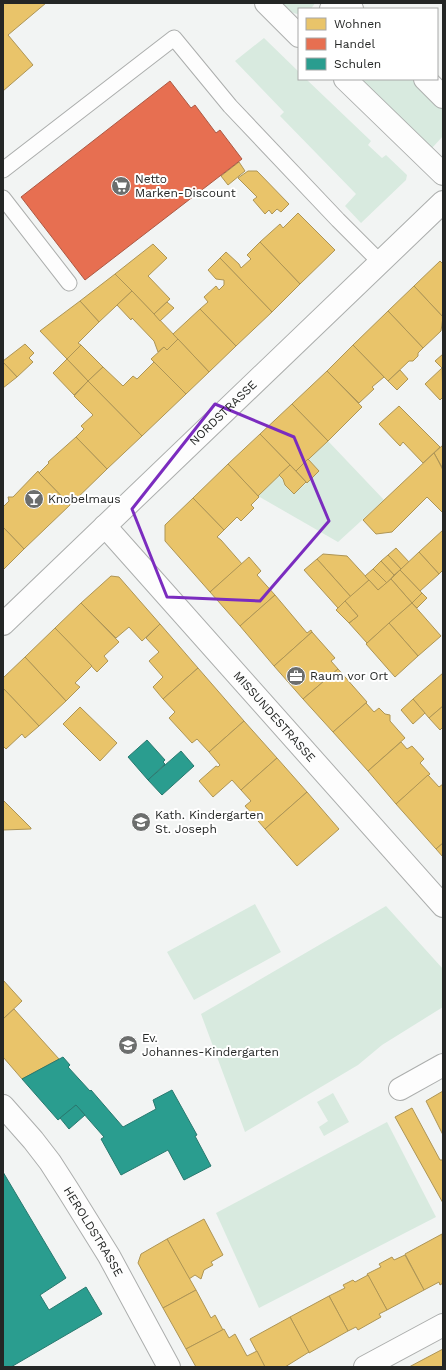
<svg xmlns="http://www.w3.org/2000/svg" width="446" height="1370" font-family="'Work Sans',sans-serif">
  <rect width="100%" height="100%" fill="#f2f4f3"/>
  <!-- green -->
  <g fill="#d8eadf">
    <path d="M281 3H315L311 9H299V14C291 14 287 8 281 3Z"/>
    <polygon points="264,38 299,72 299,79 306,79 371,141 368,145 382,158 386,155 407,175 406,180 361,223 345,206 356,194 280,116 284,112 235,61"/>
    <polygon points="360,79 412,79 443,110 443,136 432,148"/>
    <polygon points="328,441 384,500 338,542 258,496 279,475 283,479 285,485 294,494 319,471 308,459"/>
    <polygon points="255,904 281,952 194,1000 167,952"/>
    <polygon points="386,906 443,969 443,1007 382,1045 358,1065 245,1132 201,1014"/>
    <polygon points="333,1093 349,1122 324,1136 319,1127 328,1121 317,1102"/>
    <polygon points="387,1122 436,1217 259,1308 216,1213"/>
  </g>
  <!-- homes -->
  <g fill="#e9c46a" stroke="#ae9555">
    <polygon points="3,3 46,3 8,35 33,65 3,91"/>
    <polygon points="239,162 245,171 228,185 221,176"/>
    <polygon points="248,171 257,171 289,204 281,212 277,209 272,214 269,210 265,214 253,200 257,197 238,178"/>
    <polygon points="298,213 335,250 300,284 260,242 280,224 283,228"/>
    <polygon points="260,242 300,284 272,312 220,258 226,252 239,264 241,268 251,259 247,255"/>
    <polygon points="153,244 167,258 148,276 170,299 154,314 115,274"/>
    <polygon points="220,258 272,312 236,346 200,309 208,302 204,297 216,286 219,290 224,285 224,280 216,279 208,270"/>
    <polygon points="440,261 443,264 443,317 414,286"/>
    <polygon points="115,274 132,291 99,322 80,301"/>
    <polygon points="414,286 443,317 441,331 423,348 388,311"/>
    <polygon points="132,291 178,339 167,350 164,347 158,352 154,341 132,318 131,320 117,305"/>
    <polygon points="80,301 99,322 78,343 81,345 67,359 40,331"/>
    <polygon points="167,302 174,308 160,321 154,314"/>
    <polygon points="200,309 236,346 209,372 173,334"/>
    <polygon points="388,311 423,348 418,353 418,356 413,361 409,361 388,381 353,345"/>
    <polygon points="178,339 209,372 186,394 151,359 164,347 167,350"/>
    <polygon points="25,344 34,353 29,358 33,362 17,377 3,362 3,361"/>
    <polygon points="81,345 103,367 88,381 67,359"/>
    <polygon points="353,345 384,377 372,387 374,389 359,403 327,371"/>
    <polygon points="443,354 443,369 435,361"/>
    <polygon points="67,359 88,381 74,395 53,373"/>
    <polygon points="3,362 17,377 3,388"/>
    <polygon points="154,362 186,394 142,436 88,381 103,367 123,386 133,376 137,379"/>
    <polygon points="442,368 443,397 440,400 425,384"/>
    <polygon points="400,370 408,379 397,390 388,381"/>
    <polygon points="327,371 362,407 328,441 292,404"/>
    <polygon points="88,381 142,436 107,469 76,437 84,429 81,426 93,415 74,396"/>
    <polygon points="292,404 328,441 296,471 260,434"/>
    <polygon points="399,406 440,447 423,463 403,442 400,446 379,424"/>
    <polygon points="260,434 290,465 258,496 228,464"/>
    <polygon points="76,437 107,469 70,505 39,473 49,463 48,462"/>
    <polygon points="443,445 443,467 442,467 434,453"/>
    <polygon points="434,453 443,470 443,513 427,497 392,532 376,534 363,520"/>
    <polygon points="308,459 319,471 307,483 296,471"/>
    <polygon points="228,464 259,497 251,505 254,508 241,521 237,517 224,530 193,498"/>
    <polygon points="290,465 306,482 294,494 285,485 283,479 279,475"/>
    <polygon points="38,471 39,473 70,505 24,549 3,527 3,507 9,501 8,497 13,497"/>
    <polygon points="193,498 224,530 217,537 221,540 242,564 210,592 165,541 165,525"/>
    <polygon points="3,527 24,549 3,570"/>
    <polygon points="443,530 443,570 439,574 419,552"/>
    <polygon points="396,548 409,562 401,569 388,555"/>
    <polygon points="419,552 439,574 420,591 400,570"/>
    <polygon points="323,554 347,556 369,580 351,597 317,559"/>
    <polygon points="388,555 401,569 394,575 381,561"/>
    <polygon points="249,557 261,571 257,575 275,595 240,626 210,592"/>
    <polygon points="317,559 351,597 338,608 304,570"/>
    <polygon points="381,561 394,575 387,583 373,569"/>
    <polygon points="373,569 387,583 378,590 365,576"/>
    <polygon points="400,570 422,593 412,603 391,579"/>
    <polygon points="111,576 119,577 160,624 142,641 129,627 116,638 81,603"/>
    <polygon points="391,579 412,603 367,643 349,623 358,616 345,601 369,580 378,590"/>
    <polygon points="422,593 427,598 417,608 412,603"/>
    <polygon points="275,595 307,633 311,630 312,632 274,666 240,626"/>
    <polygon points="345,601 358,616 349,623 336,610"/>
    <polygon points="81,603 119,642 104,656 108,661 97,672 55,628"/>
    <polygon points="412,603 441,636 418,656 389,623"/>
    <polygon points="389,623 418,656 395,677 366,644"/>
    <polygon points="160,624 198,668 163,699 153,687 163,677 149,661 159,652 146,638"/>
    <polygon points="55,628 92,666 75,683 80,687 66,701 25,657"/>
    <polygon points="312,632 335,658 331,661 338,669 303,699 274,666"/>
    <polygon points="25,657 66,701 39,726 3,688 3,678"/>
    <polygon points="198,668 244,721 209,752 197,739 192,743 169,718 175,712 163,699"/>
    <polygon points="338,669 367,702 333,732 303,699"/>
    <polygon points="443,673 443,706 429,718 413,699"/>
    <polygon points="3,688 39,726 25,738 22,734 6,749 3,746"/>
    <polygon points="413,699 425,713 413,724 401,710"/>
    <polygon points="366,703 374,712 379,708 385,714 390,715 390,721 405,738 368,771 333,732"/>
    <polygon points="443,706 443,727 440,730 429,718"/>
    <polygon points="80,707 117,743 100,761 63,724"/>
    <polygon points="244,721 277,758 241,790 232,780 213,797 199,781 216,766 218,767 220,765 209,752"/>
    <polygon points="401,742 407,749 412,746 424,759 420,763 430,774 396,804 368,771"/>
    <polygon points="277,758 307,792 265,829 245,806 251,801 241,790"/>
    <polygon points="428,775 439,787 443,784 443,843 436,849 396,804"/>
    <polygon points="307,792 339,829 297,866 265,829"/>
    <polygon points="3,800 31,828 31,829 3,830"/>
    <polygon points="443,843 443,857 436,849"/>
    <polygon points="3,980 22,1001 3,1019"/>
    <polygon points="14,1009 59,1059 22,1079 3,1057 3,1019"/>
    <polygon points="443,1091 443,1135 426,1101"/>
    <polygon points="412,1108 440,1160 443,1160 443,1203 395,1117"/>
    <polygon points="204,1219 223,1255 211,1262 213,1265 204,1270 201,1279 195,1275 189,1279 167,1239"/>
    <polygon points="442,1234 443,1283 440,1285 439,1282 424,1290 405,1254"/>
    <polygon points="167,1239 196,1290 163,1308 138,1263 141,1254"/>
    <polygon points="405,1255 424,1290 387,1310 367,1274 381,1267 379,1264 392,1257 394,1260"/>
    <polygon points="368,1275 387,1310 379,1314 381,1317 358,1330 356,1327 348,1331 329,1296 345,1288 343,1285 353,1280 355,1282"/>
    <polygon points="196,1290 211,1318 215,1315 223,1330 186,1349 163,1308"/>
    <polygon points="329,1296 348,1331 309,1353 290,1317"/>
    <polygon points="290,1317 309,1352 285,1367 265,1367 250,1339"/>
    <polygon points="224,1329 229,1338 235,1334 247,1356 257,1351 265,1367 196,1367 186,1349"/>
    <polygon points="443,1349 443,1367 409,1367"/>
  </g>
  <!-- shops -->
  <polygon fill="#e76f51" stroke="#ac5944" points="170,81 191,108 195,105 216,133 220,130 242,159 85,280 21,197"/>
  <!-- schools -->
  <g fill="#2a9d8f" stroke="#28796f">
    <polygon points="147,740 165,760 163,762 165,764 148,780 128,757"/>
    <polygon points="181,751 194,766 162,795 148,780"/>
    <polygon points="63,1057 70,1065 68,1067 90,1091 91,1090 123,1127 156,1109 153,1100 172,1090 197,1135 195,1136 211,1166 184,1180 168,1150 121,1175 101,1139 104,1137 76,1105 58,1120 22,1079"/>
    <polygon points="76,1105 85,1115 69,1129 60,1118"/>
    <polygon points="3,1172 66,1278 40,1295 49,1310 86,1287 102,1314 11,1367 3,1367"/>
  </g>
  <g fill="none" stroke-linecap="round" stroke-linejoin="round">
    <!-- lane casing -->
    <g stroke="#acaead" stroke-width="17">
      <g id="lane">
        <polyline points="3,170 174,38 230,106 338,220 381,263"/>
        <polyline points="3,198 69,283"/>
      </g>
    </g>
    <!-- street casing -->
    <g stroke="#acaead" stroke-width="24">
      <g id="street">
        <polyline points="331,9 337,3"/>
        <path id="s1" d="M105 526 443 906"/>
        <path id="s2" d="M3 624 443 202"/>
        <polyline points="400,1089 443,1065"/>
        <path id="s3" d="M3 1106 33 1140 50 1162 68 1190 109 1256 169 1367"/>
        <polyline points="365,1367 443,1325"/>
      </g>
    </g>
    <!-- secondary casing -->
    <g stroke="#acaead" stroke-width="24">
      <g id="secondary">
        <polyline points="266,3 299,36"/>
        <polyline points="346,3 352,9"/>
        <polyline points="345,79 443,174"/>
        <polyline points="425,79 443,97"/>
      </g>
    </g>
    <!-- lane -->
    <use href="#lane" stroke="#fdfdfd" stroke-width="15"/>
    <!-- street -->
    <use href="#street" stroke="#fdfdfd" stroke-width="22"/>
    <!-- secondary -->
    <use href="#secondary" stroke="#fdfdfd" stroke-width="22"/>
  </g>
  <!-- marked area -->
  <path fill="none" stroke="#7b2cbf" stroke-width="3" stroke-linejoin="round" d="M215 404 294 437 329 521 260 601 167 597 132 509Z"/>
  <!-- icons -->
  <defs>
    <g id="supermarket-disc" transform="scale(1)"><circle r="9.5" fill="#6c6e6d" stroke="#fff"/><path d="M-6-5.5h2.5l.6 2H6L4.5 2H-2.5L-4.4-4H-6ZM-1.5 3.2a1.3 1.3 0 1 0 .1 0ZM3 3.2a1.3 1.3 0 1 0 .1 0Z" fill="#fff"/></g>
    <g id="bar-disc" transform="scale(1)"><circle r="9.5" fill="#6c6e6d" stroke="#fff"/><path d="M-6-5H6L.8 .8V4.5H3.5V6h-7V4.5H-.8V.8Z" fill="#fff"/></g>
    <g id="office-disc" transform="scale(1)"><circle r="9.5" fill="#6c6e6d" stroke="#fff"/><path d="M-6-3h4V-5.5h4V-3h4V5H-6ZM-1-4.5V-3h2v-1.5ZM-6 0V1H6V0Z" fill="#fff"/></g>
    <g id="school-disc" transform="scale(1)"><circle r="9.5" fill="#6c6e6d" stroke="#fff"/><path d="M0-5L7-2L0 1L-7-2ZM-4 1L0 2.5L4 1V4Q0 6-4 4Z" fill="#fff"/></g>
  </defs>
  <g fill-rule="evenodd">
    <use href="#supermarket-disc" x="121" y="186"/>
    <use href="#bar-disc" x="34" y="499"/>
    <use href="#office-disc" x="296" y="676"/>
    <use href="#school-disc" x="141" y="822"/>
    <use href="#school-disc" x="128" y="1045"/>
  </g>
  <g text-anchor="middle" stroke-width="4" stroke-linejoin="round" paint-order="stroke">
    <!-- poi labels -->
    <g font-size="12" fill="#242625" stroke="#fff" text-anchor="start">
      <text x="135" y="183">Netto<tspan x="135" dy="14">Marken-Discount</tspan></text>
      <text x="48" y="503">Knobelmaus</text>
      <text x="310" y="680">Raum vor Ort</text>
      <text x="155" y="819">Kath. Kindergarten<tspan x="155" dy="14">St. Joseph</tspan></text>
      <text x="142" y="1042">Ev.<tspan x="142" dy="14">Johannes-Kindergarten</tspan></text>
    </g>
    <!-- street labels -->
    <g font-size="12" fill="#242625" stroke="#fff">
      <text dy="4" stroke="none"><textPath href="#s2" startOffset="305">NORDSTRASSE</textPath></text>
      <text dy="4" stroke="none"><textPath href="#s1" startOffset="255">MISSUNDESTRASSE</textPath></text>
      <text dy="4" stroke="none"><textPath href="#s3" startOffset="155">HEROLDSTRASSE</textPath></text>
    </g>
  </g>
  <!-- border -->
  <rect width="446" height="1370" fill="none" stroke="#242625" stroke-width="8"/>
  <!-- legend -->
  <rect x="298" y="8" width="140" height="72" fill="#ffffff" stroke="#a7a8a8"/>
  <rect x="306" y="18" width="20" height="12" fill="#e9c46a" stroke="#a7a8a8"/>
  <text x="334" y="28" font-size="12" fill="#242625">Wohnen</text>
  <rect x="306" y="38" width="20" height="12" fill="#e76f51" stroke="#a7a8a8"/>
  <text x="334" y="48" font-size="12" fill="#242625">Handel</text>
  <rect x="306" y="58" width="20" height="12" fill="#2a9d8f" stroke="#a7a8a8"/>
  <text x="334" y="68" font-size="12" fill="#242625">Schulen</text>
</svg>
